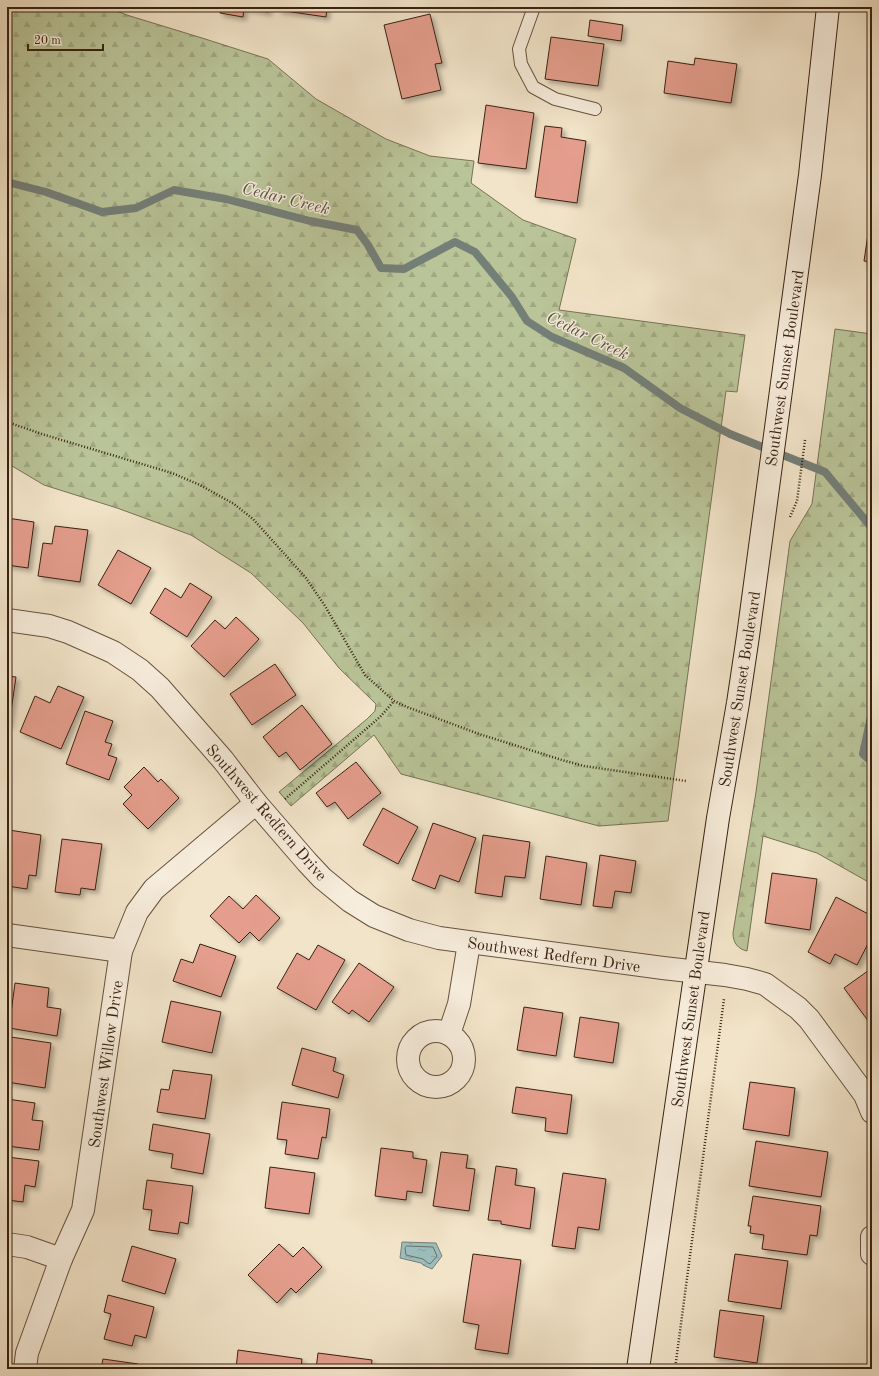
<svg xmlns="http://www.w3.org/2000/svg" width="879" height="1376" font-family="'Old Standard TT',serif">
  <defs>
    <pattern id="forest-firs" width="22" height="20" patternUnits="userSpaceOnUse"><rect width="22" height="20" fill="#b9c498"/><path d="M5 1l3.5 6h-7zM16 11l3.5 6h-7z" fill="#a0a882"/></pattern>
    <pattern id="water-ripples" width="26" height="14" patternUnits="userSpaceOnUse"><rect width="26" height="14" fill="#9cbdbc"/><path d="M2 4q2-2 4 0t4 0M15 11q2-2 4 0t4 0" fill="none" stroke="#87a2a1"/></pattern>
    <filter id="shadow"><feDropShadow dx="3.5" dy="3.5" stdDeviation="2" flood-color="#0004"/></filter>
  </defs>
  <rect width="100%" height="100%" fill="#f2e4c9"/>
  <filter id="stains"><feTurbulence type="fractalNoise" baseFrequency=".005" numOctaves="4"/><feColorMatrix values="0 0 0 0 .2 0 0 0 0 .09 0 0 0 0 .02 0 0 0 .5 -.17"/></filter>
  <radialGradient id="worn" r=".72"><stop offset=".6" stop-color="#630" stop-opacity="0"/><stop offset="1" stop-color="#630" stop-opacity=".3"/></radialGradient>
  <!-- forest -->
  <g fill="url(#forest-firs)" stroke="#787354">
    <polygon points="7,7 105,7 130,16 202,38 268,59 316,99 386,139 430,156 474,161 471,183 523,220 576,239 559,310 745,335 737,392 726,391 668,821 599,826 401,774 374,735 291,806 279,792 367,719 375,711 376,704 339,668 303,623 251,573 191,535 117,508 44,485 7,463"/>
    <path d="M835 329 872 334V884L817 853 763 836 747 951C738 949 733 943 733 933L756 792 790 541 812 504Z"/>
  </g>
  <!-- water -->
  <polygon fill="url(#water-ripples)" stroke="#747f78" points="402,1242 436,1243 442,1256 432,1269 423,1265 421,1263 400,1258"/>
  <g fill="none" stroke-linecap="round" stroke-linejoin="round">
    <!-- shore -->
    <polygon stroke="#6a7066" stroke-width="1" points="407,1246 433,1247 437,1256 431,1263 429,1264 423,1259 406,1255 405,1248"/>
    <!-- stream -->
    <g stroke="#747f78" stroke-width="8">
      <polyline points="7,182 46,192 102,212 136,208 174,190 226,199 310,221 357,230 368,245 381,268 404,269 455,242 475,252 512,297 527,321 552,337 624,368 680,408 730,434 825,472 872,528"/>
      <polyline points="872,712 863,754 872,762"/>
    </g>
  </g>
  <!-- building -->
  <g fill="#e59e8d" stroke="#382211" filter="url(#shadow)">
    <polygon points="220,7 269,7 268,12 244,8 243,17 220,13"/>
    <polygon points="279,7 327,7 326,17 278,10"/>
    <polygon points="430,14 442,63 435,64 441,90 402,99 384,25"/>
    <polygon points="590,20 623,25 621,41 588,36"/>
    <polygon points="551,37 604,44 598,86 545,79"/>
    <polygon points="695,58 737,64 731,103 664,93 668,61 694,65"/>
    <polygon points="486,105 534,113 526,169 478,163"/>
    <polygon points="545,126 562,128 561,137 586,141 577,203 535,197"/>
    <polygon points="871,214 872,214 872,262 864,261"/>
    <polygon points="872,275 872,303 868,302"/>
    <polygon points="7,518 34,522 28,568 7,565"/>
    <polygon points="55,526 88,530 80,582 38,576 43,543 52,544"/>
    <polygon points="118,550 151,568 131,604 98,585"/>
    <polygon points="190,583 212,597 187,637 150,613 165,588 181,598"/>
    <polygon points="236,617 259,639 224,677 191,646 215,620 225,629"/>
    <polygon points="275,664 296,695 252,725 230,694"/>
    <polygon points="7,676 16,677 9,725 7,725"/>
    <polygon points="58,686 84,697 61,749 20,732 35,696 50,703"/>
    <polygon points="302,705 332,744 300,770 286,752 279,757 263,737"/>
    <polygon points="85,711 113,721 105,742 112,744 108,755 117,758 109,780 66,764"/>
    <polygon points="356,762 381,793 348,819 335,802 327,807 316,793"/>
    <polygon points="144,767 158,782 161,779 179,798 148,829 123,804 132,795 124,787"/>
    <polygon points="383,808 418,827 398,864 363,845"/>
    <polygon points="433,823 476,838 459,882 440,875 435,889 412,880"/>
    <polygon points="9,830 41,835 36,876 29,875 27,889 7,886 7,844"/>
    <polygon points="483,835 530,842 525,878 505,876 502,897 475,893"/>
    <polygon points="62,839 102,844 95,890 81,888 80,895 55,892"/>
    <polygon points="600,855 636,861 631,893 615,891 612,908 593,906"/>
    <polygon points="546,856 587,863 581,905 540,899"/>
    <polygon points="772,873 817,879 810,930 765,923"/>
    <polygon points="256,895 280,918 259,941 250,932 239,943 210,916 229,896 243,909"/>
    <polygon points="836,897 872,916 872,936 857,965 835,954 830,964 808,952"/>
    <polygon points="200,944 236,956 221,997 173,981 181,959 193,963"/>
    <polygon points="318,945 345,960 316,1010 277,988 297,953 309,960"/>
    <polygon points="359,963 394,987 369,1022 352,1010 349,1014 332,1002"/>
    <polygon points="872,968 872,1020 869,1022 844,988"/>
    <polygon points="15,983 49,988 47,1007 61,1009 57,1036 9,1028"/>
    <polygon points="171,1001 221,1012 212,1053 162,1042"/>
    <polygon points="524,1007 563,1013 556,1056 517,1050"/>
    <polygon points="580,1017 619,1023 613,1063 574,1057"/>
    <polygon points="11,1037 51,1043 45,1088 7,1082 7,1050 9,1050"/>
    <polygon points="302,1048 336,1058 333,1071 344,1075 338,1098 292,1085"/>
    <polygon points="173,1070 212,1075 205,1119 157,1112 161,1089 169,1090"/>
    <polygon points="750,1082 795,1088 789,1136 743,1129"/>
    <polygon points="516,1087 572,1095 567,1134 545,1131 546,1118 512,1113"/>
    <polygon points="7,1099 35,1103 32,1120 43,1121 39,1150 7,1146"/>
    <polygon points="282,1102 330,1109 326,1138 322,1137 318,1159 285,1154 287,1140 277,1139"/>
    <polygon points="153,1124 210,1134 203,1174 171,1168 173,1154 149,1150"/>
    <polygon points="756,1141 828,1152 821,1197 749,1186"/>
    <polygon points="381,1148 413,1152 413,1158 427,1160 422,1193 407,1191 406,1200 375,1196"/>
    <polygon points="441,1152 468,1155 466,1168 475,1169 469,1211 433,1206"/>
    <polygon points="7,1157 39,1161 35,1187 25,1185 23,1202 7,1200"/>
    <polygon points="496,1166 517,1169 515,1185 535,1188 530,1229 501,1224 501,1221 488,1220"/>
    <polygon points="270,1167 315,1173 309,1214 265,1208"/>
    <polygon points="563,1173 606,1179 599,1230 578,1227 575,1249 552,1246"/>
    <polygon points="147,1180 193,1186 188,1224 180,1222 178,1234 149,1230 152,1210 143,1209"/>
    <polygon points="753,1196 821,1206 817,1236 810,1235 807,1255 762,1249 764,1235 750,1233 751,1226 748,1226"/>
    <polygon points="279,1244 293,1257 303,1247 322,1267 296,1293 291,1288 277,1303 248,1275"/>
    <polygon points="132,1246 176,1259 165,1294 122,1281"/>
    <polygon points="473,1254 521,1260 508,1354 475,1349 479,1325 463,1322"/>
    <polygon points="735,1254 788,1261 781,1309 728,1301"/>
    <polygon points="108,1295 154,1307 146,1338 135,1335 132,1346 104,1339 111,1314 104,1312"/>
    <polygon points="720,1310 764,1316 757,1363 714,1357"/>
    <polygon points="238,1350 302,1359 301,1369 236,1369"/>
    <polygon points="318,1353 372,1360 371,1369 316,1369"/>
    <polygon points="103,1359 138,1364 137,1369 101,1369"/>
  </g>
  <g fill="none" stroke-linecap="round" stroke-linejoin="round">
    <!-- lane casing -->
    <g stroke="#66523f" stroke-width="14">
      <polyline id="lane" points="534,7 519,49 521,64 533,87 555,99 595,109"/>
    </g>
    <!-- street casing -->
    <g stroke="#66523f" stroke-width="24">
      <g id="street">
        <polyline points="7,620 49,626 68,632 113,652 140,670 160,688 223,760 256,803 307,862 322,878 350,901 374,916 409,930 439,938 663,968 725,975 747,979 765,984 798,1008 809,1019 865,1095 872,1112"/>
        <polyline points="7,935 121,951"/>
        <circle cx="436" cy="1059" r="28"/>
        <polyline points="449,1034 459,1004 469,943"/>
        <polyline points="872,1237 872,1254"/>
        <polyline points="7,1244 27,1247 61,1259"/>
        <polyline points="25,1369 27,1353 61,1259 83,1210 121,951 137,912 154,889 256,803"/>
      </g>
    </g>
    <!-- secondary casing -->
    <g stroke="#382211" stroke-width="24">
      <polyline id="secondary" points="638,1369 718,818 738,703 748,636 810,175 828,7"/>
    </g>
    <!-- path -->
    <g stroke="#382211" stroke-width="2.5" stroke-dasharray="1 2" stroke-linecap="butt">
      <polyline points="789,12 789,7"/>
      <polyline points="7,422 45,435 172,473 200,485 234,504 253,519 306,578 325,606 365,675 394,701 407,707 479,734 562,760 584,766 686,781"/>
      <polyline points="790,517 797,501 805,440"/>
      <polyline points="285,799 380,717 394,701"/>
      <polyline points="675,1369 724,999"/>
    </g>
    <!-- lane -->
    <use href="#lane" stroke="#f7eddc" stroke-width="12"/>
    <!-- street -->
    <use href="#street" stroke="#f7eddc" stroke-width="22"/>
    <!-- secondary -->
    <use href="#secondary" stroke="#f7eddc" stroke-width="22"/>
  </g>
  <g text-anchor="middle" stroke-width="3" stroke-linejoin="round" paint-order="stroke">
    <!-- street labels -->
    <g font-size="16" fill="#382211" stroke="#f7eddc">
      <text transform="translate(784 368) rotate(-82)" y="6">Southwest Sunset Boulevard</text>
      <text transform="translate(739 689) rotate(-81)" y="6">Southwest Sunset Boulevard</text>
      <text transform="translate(267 812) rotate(49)" y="6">Southwest Redfern Drive</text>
      <text transform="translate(554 954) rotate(8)" y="6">Southwest Redfern Drive</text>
      <text transform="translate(690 1009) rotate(-82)" y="6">Southwest Sunset Boulevard</text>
      <text transform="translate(105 1064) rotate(-82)" y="6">Southwest Willow Drive</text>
    </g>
    <!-- water labels -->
    <g font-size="17" font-style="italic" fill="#565044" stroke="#f7eddc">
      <text transform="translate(286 198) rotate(14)" y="6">Cedar Creek</text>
      <text transform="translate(588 335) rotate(26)" y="6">Cedar Creek</text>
    </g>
  </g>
  <!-- margin -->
  <rect width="879" height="1376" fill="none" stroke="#f2e4c9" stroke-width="24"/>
  <rect x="8" y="8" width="863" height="1360" fill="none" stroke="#382211" stroke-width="2"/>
  <rect x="12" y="12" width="855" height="1352" fill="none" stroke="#382211"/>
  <!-- scale -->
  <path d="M28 44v6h75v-6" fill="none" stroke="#382211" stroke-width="2"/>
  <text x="34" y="44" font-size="12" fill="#382211" stroke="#f7eddc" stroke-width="3" paint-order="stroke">20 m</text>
  <rect width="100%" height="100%" filter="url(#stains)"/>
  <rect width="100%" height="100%" fill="url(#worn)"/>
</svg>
